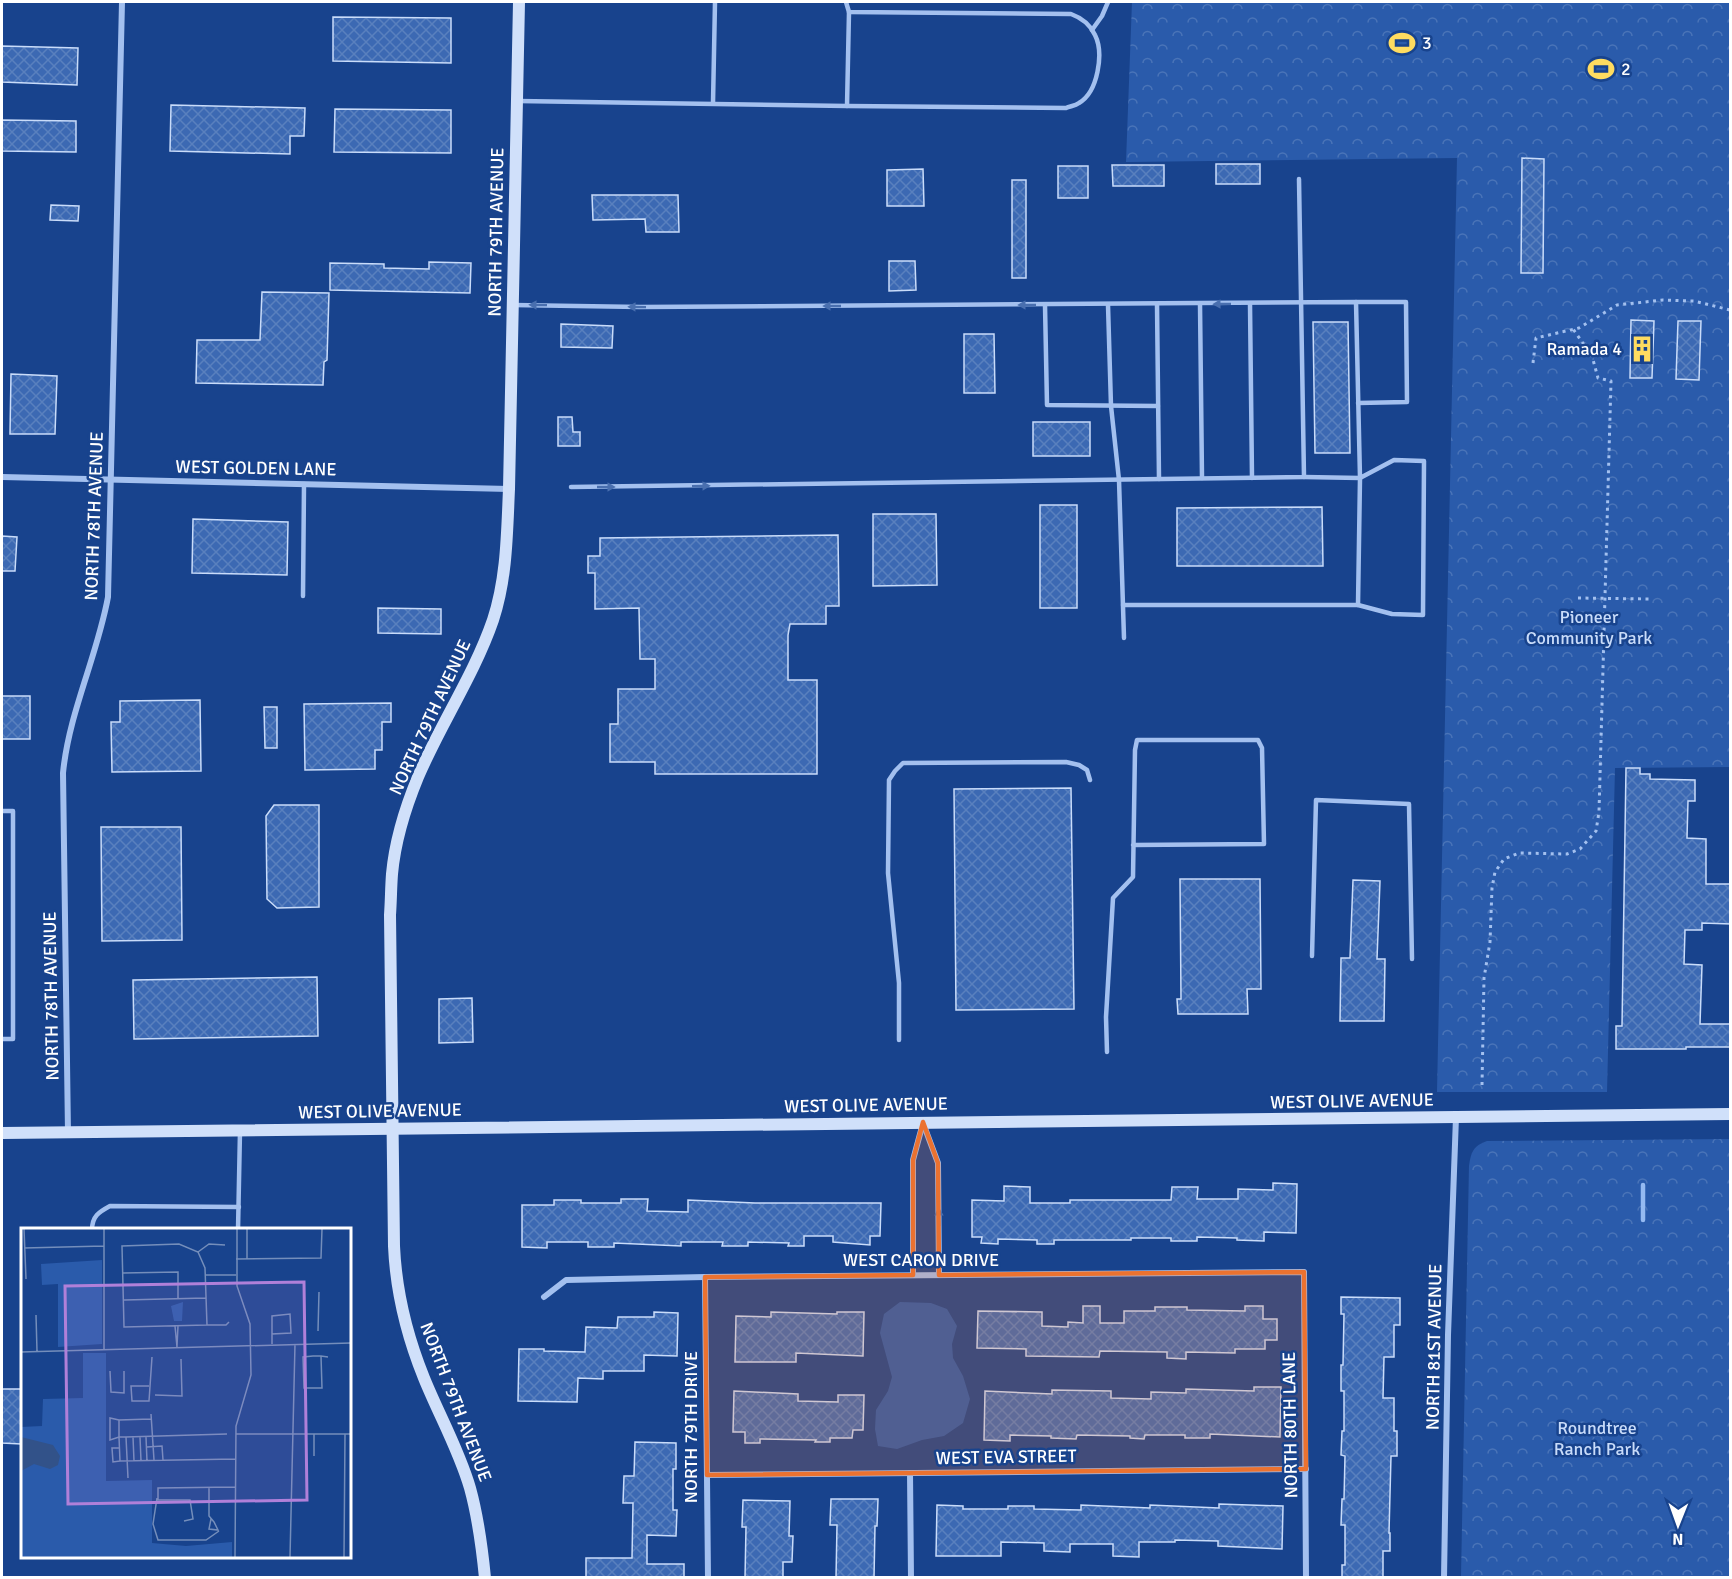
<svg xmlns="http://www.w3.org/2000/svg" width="1732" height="1579" font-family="Signika,sans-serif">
  <defs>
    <pattern id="forest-crowns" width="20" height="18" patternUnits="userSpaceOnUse" patternTransform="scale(1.5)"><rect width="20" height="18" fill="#2a5bab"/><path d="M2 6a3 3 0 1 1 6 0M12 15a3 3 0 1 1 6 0" fill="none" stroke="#4a74b8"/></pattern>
    <pattern id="building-cross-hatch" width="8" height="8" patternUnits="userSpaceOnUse" patternTransform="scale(1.5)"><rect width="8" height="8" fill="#3c69b3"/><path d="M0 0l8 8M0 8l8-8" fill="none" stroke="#5980be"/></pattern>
  </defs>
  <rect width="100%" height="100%" fill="#18438d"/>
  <!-- grass -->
  <polygon fill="#2a5bab" points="900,1302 931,1303 947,1309 957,1326 952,1344 953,1358 963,1376 970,1399 963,1423 944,1436 922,1440 897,1449 878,1446 875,1429 876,1410 888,1391 892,1377 880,1333 884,1314"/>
  <!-- forest -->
  <g fill="url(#forest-crowns)">
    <polygon points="1132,2 1730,2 1730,767 1615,768 1607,1092 1437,1092 1457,158 1126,162"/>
    <path d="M1730 1139V1577H1461L1469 1166C1471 1152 1473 1146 1487 1141Z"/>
  </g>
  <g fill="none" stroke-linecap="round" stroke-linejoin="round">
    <!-- stream -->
    <polyline stroke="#95baf1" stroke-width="4.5" points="1643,1185 1643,1220"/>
  </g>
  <!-- building -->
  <g fill="url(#building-cross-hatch)" stroke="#c9dcfa" stroke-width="1.5">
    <polygon points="333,17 451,18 451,63 333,61"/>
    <polygon points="2,46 78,48 77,85 2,82"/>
    <polygon points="171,105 305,108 304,136 290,136 290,154 170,151"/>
    <polygon points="335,109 451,110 451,153 334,152"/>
    <polygon points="2,120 76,121 76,152 2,151"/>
    <polygon points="1522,158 1544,159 1543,273 1521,273"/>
    <rect x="1216" y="164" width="44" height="20"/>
    <polygon points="1112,165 1164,165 1164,186 1113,186"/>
    <rect x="1058" y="166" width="30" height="32"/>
    <polygon points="923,169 924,206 887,206 887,170"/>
    <rect x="1012" y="180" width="14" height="98"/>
    <polygon points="592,195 678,195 679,232 646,232 645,219 593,220"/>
    <polygon points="51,205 79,206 78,221 50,220"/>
    <polygon points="889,261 915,261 916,290 889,291"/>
    <polygon points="429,262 471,263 470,293 330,290 330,263 384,264 384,268 429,269"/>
    <polygon points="262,292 329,293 327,360 324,362 323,385 196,383 197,340 260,340"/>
    <polygon points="1631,320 1654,321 1652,378 1630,378"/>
    <polygon points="1678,321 1701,321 1699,380 1676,379"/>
    <polygon points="1313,322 1348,322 1350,453 1315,453"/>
    <polygon points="561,324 613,326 612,348 561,347"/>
    <polygon points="964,334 994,334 995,393 964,393"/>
    <polygon points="11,374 57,376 55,434 10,434"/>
    <polygon points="558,417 572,417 573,432 580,432 580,446 558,446"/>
    <rect x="1033" y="422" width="57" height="34"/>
    <rect x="1040" y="505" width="37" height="103"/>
    <polygon points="1322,507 1323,566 1177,566 1177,508"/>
    <polygon points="873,514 936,514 937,585 873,586"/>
    <polygon points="193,519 288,522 287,575 192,573"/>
    <polygon points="838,535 839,606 826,606 826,624 790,624 788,635 788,680 817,680 817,774 655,774 655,762 610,762 610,724 618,724 618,689 655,689 655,659 640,659 639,608 595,609 595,573 588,573 588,556 600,556 600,538"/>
    <polygon points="2,536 17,537 15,571 2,571"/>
    <polygon points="378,608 441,609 441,634 378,633"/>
    <rect x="2" y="696" width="28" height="43"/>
    <polygon points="200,700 201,771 112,772 111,722 120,722 120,701"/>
    <polygon points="391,703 391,722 382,722 382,750 375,750 375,769 305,770 304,704"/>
    <polygon points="264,707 277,707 277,748 265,748"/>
    <polygon points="1626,768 1640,768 1640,774 1650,774 1650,779 1695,780 1695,801 1688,801 1687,838 1706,839 1706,884 1731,884 1731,924 1702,923 1702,930 1685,930 1684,964 1702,965 1700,1024 1731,1024 1731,1047 1686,1047 1686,1049 1616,1049 1616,1026 1622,1026"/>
    <polygon points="1071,788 1074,1009 956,1010 954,789"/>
    <polygon points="274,805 319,805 319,907 277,908 267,899 266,816"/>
    <polygon points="101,827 181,827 182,940 102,941"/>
    <polygon points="1180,879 1260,879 1261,989 1247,989 1248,1014 1178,1014 1177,999 1181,999"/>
    <polygon points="1353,880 1380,881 1377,959 1385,959 1384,1021 1340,1021 1341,958 1350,958"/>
    <polygon points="317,977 318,1036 134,1039 133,980"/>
    <polygon points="472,998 473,1042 439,1043 439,999"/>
    <polygon points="1273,1183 1297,1184 1296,1233 1264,1232 1264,1241 1237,1240 1237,1238 1197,1237 1197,1241 1171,1241 1171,1238 1131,1238 1131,1240 1054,1240 1054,1244 1037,1244 1037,1240 998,1239 998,1244 981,1243 982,1237 972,1237 972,1200 1004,1201 1004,1186 1030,1187 1030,1203 1070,1203 1070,1200 1171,1200 1172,1187 1198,1187 1197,1199 1238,1199 1238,1189 1273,1190"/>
    <polygon points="621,1199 648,1199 647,1211 688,1212 688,1200 755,1203 881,1203 880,1236 870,1236 870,1245 833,1242 833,1236 804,1236 804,1246 788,1246 789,1243 748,1242 748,1246 722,1246 723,1242 681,1242 681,1246 614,1243 614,1247 588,1247 588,1242 547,1242 547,1248 522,1247 522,1205 554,1205 554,1200 581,1200 581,1203 621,1203"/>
    <polygon points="1341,1297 1400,1298 1400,1325 1394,1325 1394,1357 1384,1357 1383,1398 1394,1398 1394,1431 1397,1431 1397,1456 1391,1456 1389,1533 1390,1533 1390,1551 1383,1551 1383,1578 1342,1578 1342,1565 1345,1565 1345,1525 1341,1525 1342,1499 1344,1499 1345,1456 1341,1455 1342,1431 1344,1431 1344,1391 1341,1391 1341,1365 1343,1365 1344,1314 1341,1314"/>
    <polygon points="1083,1306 1100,1306 1100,1323 1124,1323 1124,1311 1155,1311 1155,1307 1187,1307 1187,1310 1245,1311 1245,1306 1263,1306 1263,1319 1277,1319 1277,1340 1265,1340 1265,1349 1235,1349 1235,1353 1186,1352 1186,1359 1167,1358 1167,1352 1100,1351 1099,1357 1026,1356 1026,1349 977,1348 978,1311 1042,1312 1042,1326 1068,1327 1068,1322 1083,1323"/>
    <polygon points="654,1312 678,1313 677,1356 644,1355 644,1371 603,1371 603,1379 578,1378 577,1402 518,1401 519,1349 544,1349 544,1351 585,1352 586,1327 617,1328 618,1317 654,1317"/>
    <polygon points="771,1312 837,1314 837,1312 864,1312 863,1356 796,1353 796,1362 735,1362 736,1316 771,1317"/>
    <polygon points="1254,1387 1281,1387 1280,1437 1210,1434 1210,1438 1185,1438 1185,1435 1145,1435 1144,1439 1130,1438 1130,1436 1077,1435 1076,1439 1051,1438 1051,1436 1010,1435 1010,1441 984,1440 985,1391 1052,1394 1052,1390 1111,1391 1111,1398 1151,1399 1151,1392 1186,1393 1186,1389 1254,1391"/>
    <polygon points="2,1389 22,1389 21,1444 2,1443"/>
    <polygon points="734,1391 798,1394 798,1401 838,1402 838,1395 864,1395 863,1430 853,1430 852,1438 830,1438 830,1442 815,1442 816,1440 760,1439 760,1443 745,1443 745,1432 733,1432"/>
    <polygon points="635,1442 676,1443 676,1469 673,1469 673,1510 677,1510 676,1536 647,1535 647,1564 684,1564 684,1578 586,1578 586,1558 632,1558 633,1503 623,1503 624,1476 634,1476"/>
    <polygon points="831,1499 878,1499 877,1526 875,1526 874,1578 836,1578 837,1525 830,1525"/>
    <polygon points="743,1500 790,1501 789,1536 793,1536 792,1562 783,1562 783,1578 745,1578 746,1527 742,1527"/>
    <polygon points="1219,1504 1283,1506 1282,1549 1218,1546 1218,1541 1175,1540 1175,1542 1139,1542 1139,1557 1113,1556 1113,1544 1070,1544 1070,1552 1044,1551 1044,1543 1001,1542 1001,1556 936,1556 937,1505 963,1506 963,1509 1008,1509 1008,1506 1034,1506 1034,1509 1081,1510 1081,1505 1150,1508 1150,1505 1219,1508"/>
  </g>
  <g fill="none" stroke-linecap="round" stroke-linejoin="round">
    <!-- path -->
    <g stroke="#a3c0ef" stroke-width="3" stroke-dasharray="3 4.5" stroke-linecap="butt">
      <polyline points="1533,363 1536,338 1579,328 1617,305 1663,300 1694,301 1730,310"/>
      <polyline points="1578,598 1650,599"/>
      <polyline points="1482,1085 1484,978 1490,942 1492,888 1495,872 1504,859 1519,853 1567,854 1580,849 1596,831 1599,812 1611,381 1598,378 1592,356 1573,329"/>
    </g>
    <!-- lane -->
    <g stroke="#a3c0ef" stroke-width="4.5">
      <polyline points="1092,30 1102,16 1108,2"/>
      <path d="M518 101 847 106 1066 108C1070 106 1075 106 1079 103 1098 92 1104 53 1095 35 1090 24 1082 18 1071 14L849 12 846 2"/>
      <polyline points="713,103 715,2"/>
      <polyline points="847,106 849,12"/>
      <polyline points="1356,302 1406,302 1407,402 1358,403"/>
      <polyline points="1157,304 1159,479"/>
      <polyline points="1200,304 1202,478"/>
      <polyline points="1250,304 1252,478"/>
      <polyline points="513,305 640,307 1356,302 1360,478 1394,460 1424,461 1423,615 1392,614 1358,605"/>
      <polyline points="1045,305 1047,405 1158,406"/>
      <polyline points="1108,305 1111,406 1119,480 1124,638"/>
      <polyline points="571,487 1304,477 1299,179"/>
      <polyline points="303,596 304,484"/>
      <polyline points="1123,605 1358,605 1360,478 1304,477"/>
      <polyline points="2,811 13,811 13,1039 2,1039"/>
      <polyline points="1312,956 1316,800 1409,804 1412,959"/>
      <polyline points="899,1040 899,983 888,873 889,780 895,771 903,763 1066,762 1079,765 1087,770 1090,780"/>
      <polyline points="1107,1052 1106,1017 1113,898 1133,877 1135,750 1137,740 1258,740 1262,748 1264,844 1133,845"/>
      <path d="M92 1230C92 1216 99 1212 110 1206L239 1207"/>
      <polyline points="238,1230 240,1131"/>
    </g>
    <!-- street -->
    <g stroke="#a3c0ef" stroke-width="6">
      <polyline points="2,477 509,489"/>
      <polyline points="923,1123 938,1163 939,1275"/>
      <path d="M68 1133 63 773C69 712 97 657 108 597L122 2"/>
      <polyline points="913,1275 913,1160 923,1123"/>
      <polyline points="705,1277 708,1578"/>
      <polyline points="544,1297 566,1280 705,1277 1304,1272 1306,1578"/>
      <polyline points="910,1473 911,1578"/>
      <polyline points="707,1475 1306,1469"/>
      <polyline points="1444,1578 1448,1335 1456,1117"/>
    </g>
    <!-- secondary -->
    <g stroke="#d0e0fa" stroke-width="12">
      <polyline points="2,1133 1730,1114"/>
      <path d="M485 1578C482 1547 478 1517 470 1488 459 1450 439 1415 424 1378 407 1336 396 1291 394 1246L390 915C391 901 391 887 392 874 395 841 406 806 418 777 441 723 474 675 493 620 507 578 507 532 509 489L519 2"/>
    </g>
  </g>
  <!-- one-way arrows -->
  <defs><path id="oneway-solid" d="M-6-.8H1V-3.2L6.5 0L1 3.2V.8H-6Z" transform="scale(1.5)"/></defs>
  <g fill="#496faf">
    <use href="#oneway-solid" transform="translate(1222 304) rotate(179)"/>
    <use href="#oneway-solid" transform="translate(538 305) rotate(-179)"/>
    <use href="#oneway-solid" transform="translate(1027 305) rotate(180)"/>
    <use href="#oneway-solid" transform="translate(832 306) rotate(180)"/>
    <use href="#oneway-solid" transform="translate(637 307) rotate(-179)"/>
    <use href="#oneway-solid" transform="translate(701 486) rotate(-1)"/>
    <use href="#oneway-solid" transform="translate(606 487)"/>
    <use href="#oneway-solid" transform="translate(939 1217) rotate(-91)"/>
  </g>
  <!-- marked area -->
  <path fill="#eb7230" fill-opacity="0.2" stroke="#eb7230" stroke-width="4.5" stroke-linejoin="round" d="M923 1122 938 1163 939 1275 1304 1272 1306 1469 707 1475 705 1277 913 1275V1160Z"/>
  <!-- icons -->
  <defs>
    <g id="stadium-bare" transform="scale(2.07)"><path d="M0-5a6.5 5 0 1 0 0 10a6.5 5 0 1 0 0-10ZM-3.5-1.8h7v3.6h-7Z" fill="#ffdc60" stroke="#18438d" stroke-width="2.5" paint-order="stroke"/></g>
    <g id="building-bare" transform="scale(2.07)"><path d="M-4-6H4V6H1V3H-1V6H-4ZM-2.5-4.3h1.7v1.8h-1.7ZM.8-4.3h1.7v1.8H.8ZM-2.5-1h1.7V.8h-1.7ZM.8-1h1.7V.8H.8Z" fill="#ffdc60" stroke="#18438d" stroke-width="2.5" paint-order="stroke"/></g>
  </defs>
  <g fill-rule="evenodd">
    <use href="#stadium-bare" x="1402" y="43"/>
    <use href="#stadium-bare" x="1601" y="69"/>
    <use href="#building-bare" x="1642" y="349"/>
  </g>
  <g text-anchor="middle" stroke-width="5" stroke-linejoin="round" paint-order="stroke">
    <!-- poi labels -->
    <g font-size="18" fill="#fff" stroke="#18438d" text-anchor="start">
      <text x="1422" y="49">3</text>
      <text x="1621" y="75">2</text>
      <text x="1622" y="355" text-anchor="end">Ramada 4</text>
    </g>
    <!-- street labels -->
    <g font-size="18" fill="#fff" stroke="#18438d">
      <text transform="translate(496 232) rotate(-89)" y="6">NORTH 79TH AVENUE</text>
      <text transform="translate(256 468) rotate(1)" y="6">WEST GOLDEN LANE</text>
      <text transform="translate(94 516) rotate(-88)" y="6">NORTH 78TH AVENUE</text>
      <text transform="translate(430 717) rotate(-65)" y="6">NORTH 79TH AVENUE</text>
      <text transform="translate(51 996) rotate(-91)" y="6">NORTH 78TH AVENUE</text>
      <text transform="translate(1352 1101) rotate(-1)" y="6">WEST OLIVE AVENUE</text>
      <text transform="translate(866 1105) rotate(-1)" y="6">WEST OLIVE AVENUE</text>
      <text transform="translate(380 1111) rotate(-1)" y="6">WEST OLIVE AVENUE</text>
      <text x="921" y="1266">WEST CARON DRIVE</text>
      <text transform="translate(1434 1347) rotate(-89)" y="6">NORTH 81ST AVENUE</text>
      <text transform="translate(456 1402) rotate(69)" y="6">NORTH 79TH AVENUE</text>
      <text transform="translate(1290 1425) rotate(-91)" y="6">NORTH 80TH LANE</text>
      <text transform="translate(691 1427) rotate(-90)" y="6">NORTH 79TH DRIVE</text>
      <text transform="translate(1006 1457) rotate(-1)" y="6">WEST EVA STREET</text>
    </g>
    <!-- park labels -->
    <g font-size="18" fill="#c9dcfa" stroke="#18438d">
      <text x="1589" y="623">Pioneer<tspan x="1589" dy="21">Community Park</tspan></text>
      <text x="1597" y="1434">Roundtree<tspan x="1597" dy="21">Ranch Park</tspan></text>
    </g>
  </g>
  <!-- overview -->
  <g transform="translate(21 1228)">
    <rect width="330" height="330" fill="#18438d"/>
    <path d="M162 74 161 93H153L150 78Z" fill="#2a5bab"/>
    <path d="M81 32V116L37 119V56L21 57 20 36ZM62 125H85V253L131 252V315L165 318 211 314V329H0V199L21 198 22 171 62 170Z" fill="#2a5bab"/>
    <path d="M0 209 32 217 39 228 37 237 29 241 13 236 0 243Z" fill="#325289"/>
    <path fill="none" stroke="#748ebb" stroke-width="1.5" d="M3 1 5 51M226 1V31M3 20 83 18M177 24 188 16 204 17M215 31 300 30 301 1M102 45 157 44V71M185 47H215M103 72 185 70M15 87 16 123M186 97 184 40 177 24 158 16 101 18 103 99 186 97H205L208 94M154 98 156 119M297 103 298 64M251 106V88L269 86 270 105 251 106V116M156 118 157 98M83 121V1M0 124 330 115M300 128 301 160H283L282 129 292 128H300L307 129M89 143 90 164 103 165V143M128 158H110L111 173H128L131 129M134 167 161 168 160 131M130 186 133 232M98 192 89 190V212L98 209 99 233 215 231M215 206H330M105 209H98V192L130 191M112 209 113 233M119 209 120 233M125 209 126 233M126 219 141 218 142 232M98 220H91L92 234 99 233M293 228V206M107 250 105 209 206 206M188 259V288L193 294 197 302 188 301 190 291M136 270 132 296 137 312H185L198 303M163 293 172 291 169 272H137V260L214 259M214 329 215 198 230 147 229 96 216 58V1M269 329 274 116M323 329 324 206"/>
    <path fill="#b080d9" fill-opacity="0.15" stroke="#b080d9" stroke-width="3" d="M283 54 286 272 47 276 44 58Z"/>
    <rect width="330" height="330" fill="none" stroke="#fff" stroke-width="3"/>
  </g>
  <!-- border -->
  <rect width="1732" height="1579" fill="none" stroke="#ffffff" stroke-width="6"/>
  <!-- north arrow -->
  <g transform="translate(1678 1525) rotate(181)" stroke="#18438d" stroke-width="4.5" paint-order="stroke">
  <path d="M0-4.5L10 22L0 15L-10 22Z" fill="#ffffff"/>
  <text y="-9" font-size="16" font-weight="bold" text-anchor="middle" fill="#ffffff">N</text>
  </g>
</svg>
